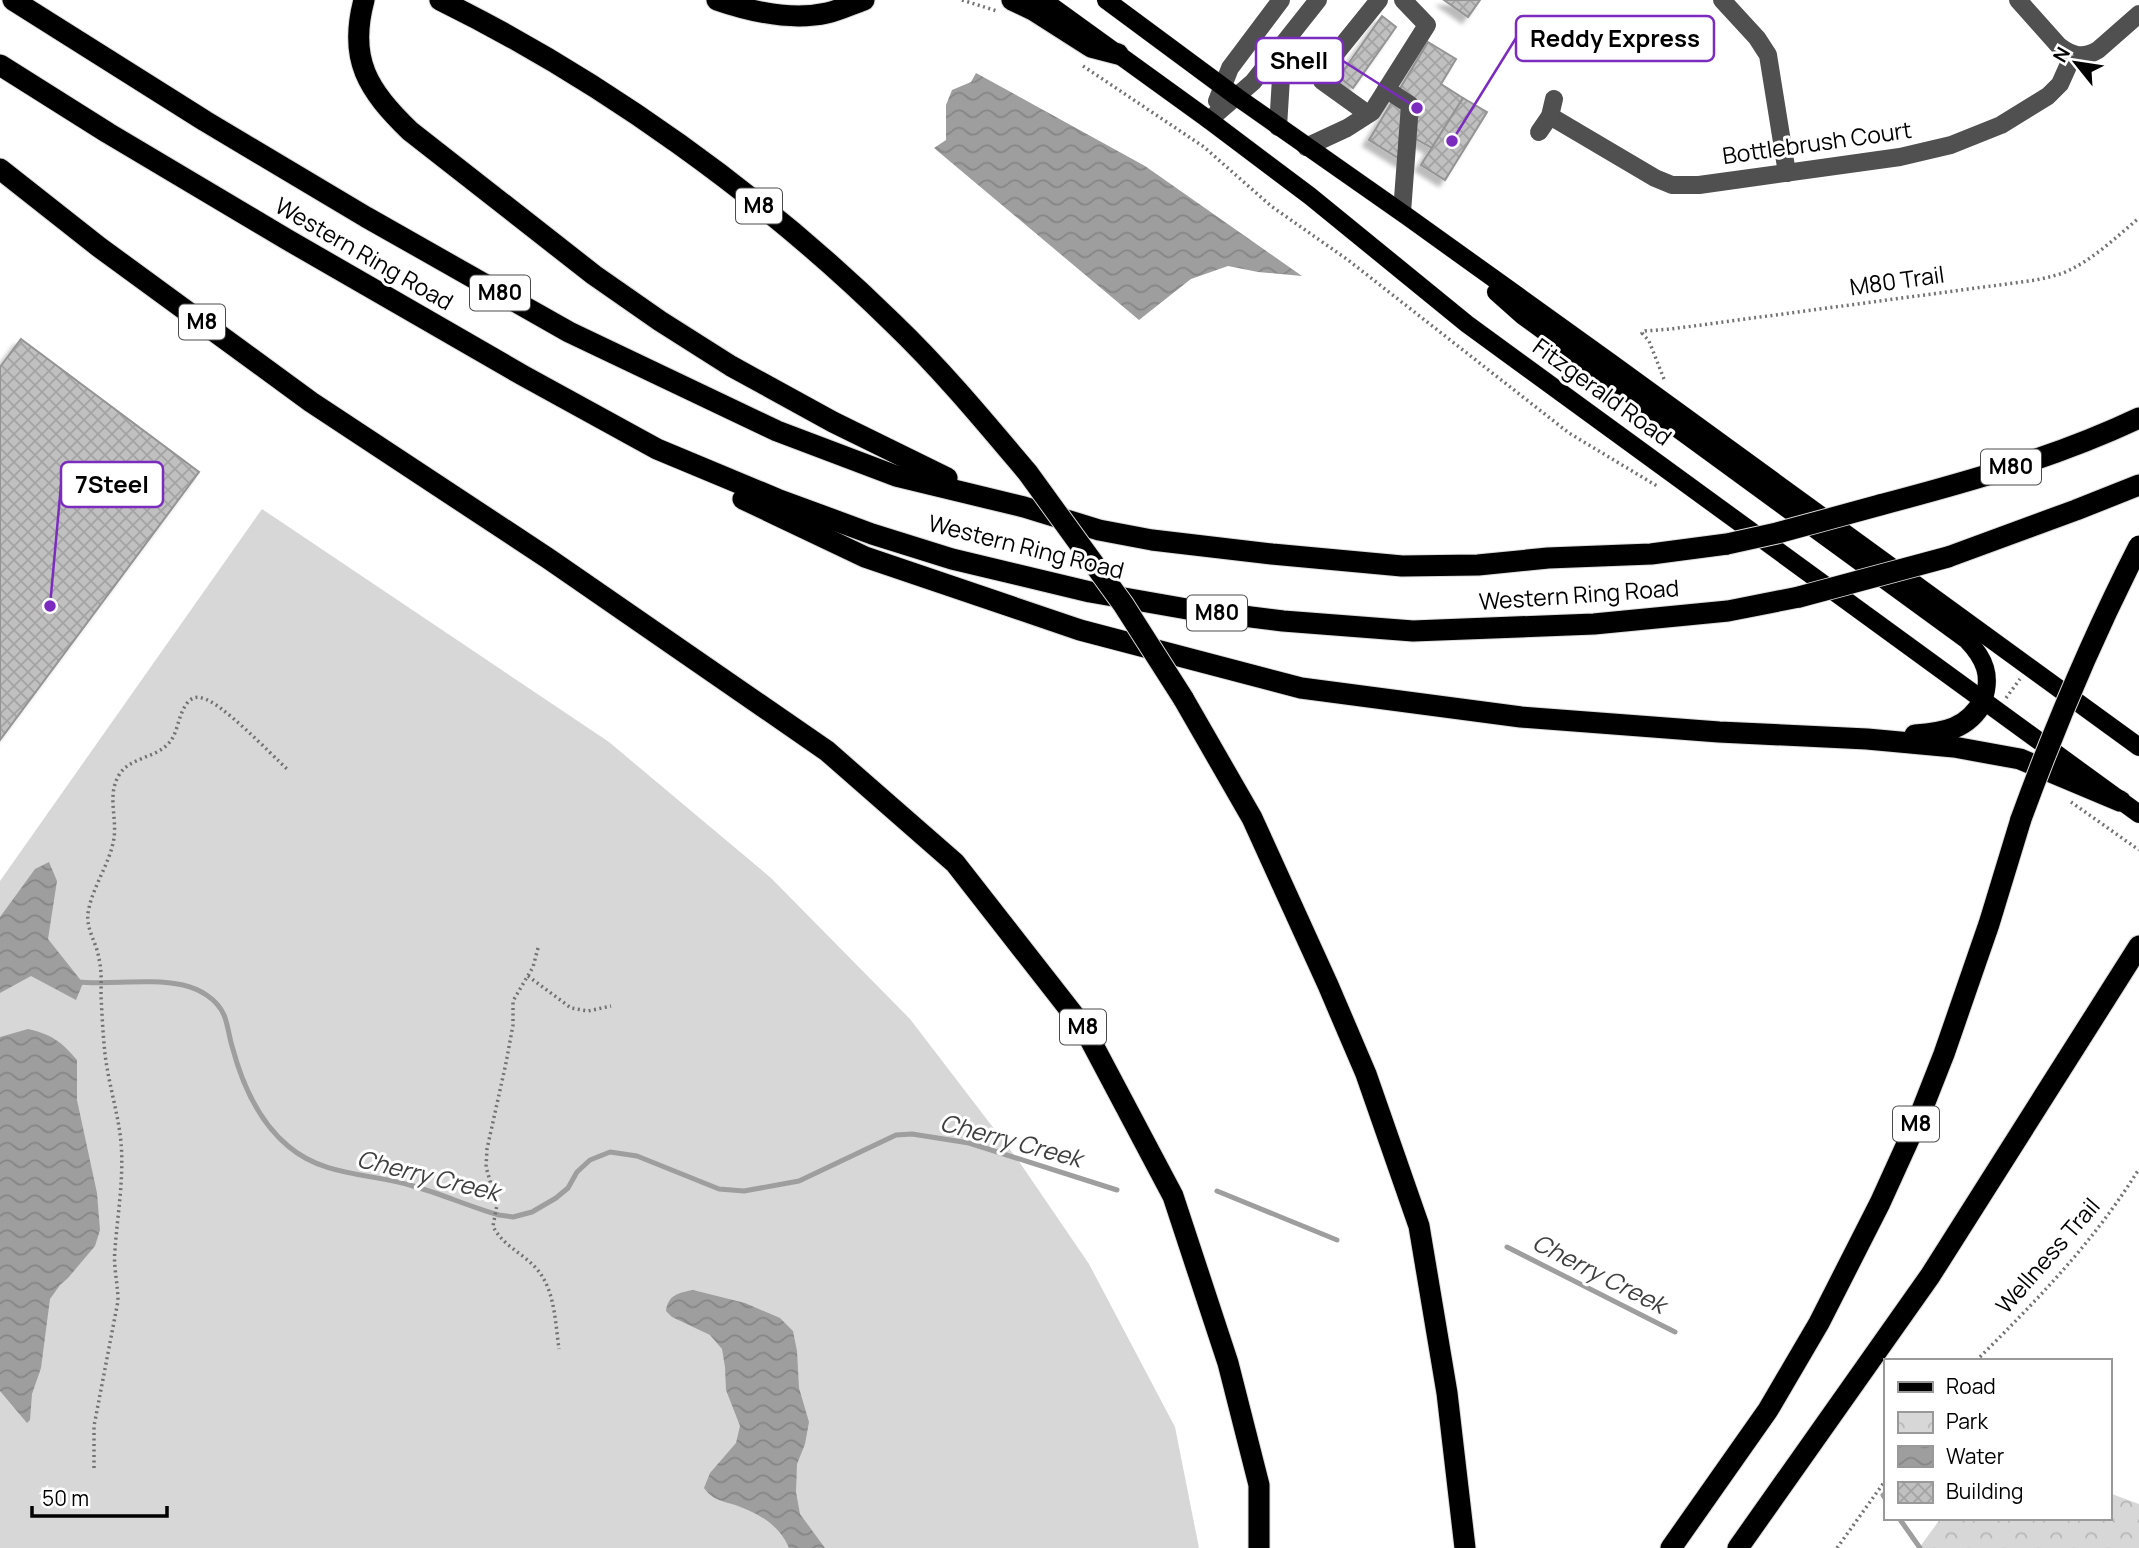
<svg xmlns="http://www.w3.org/2000/svg" width="2139" height="1548" font-family="Manrope,sans-serif">
  <defs>
    <pattern id="park-crowns" width="20" height="18" patternUnits="userSpaceOnUse" patternTransform="scale(1.75)"><rect width="20" height="18" fill="#d7d7d7"/><path d="M2 6a3 3 0 1 1 6 0M12 15a3 3 0 1 1 6 0" fill="none" stroke="#b7b7b7"/></pattern>
    <pattern id="water-waves" width="16" height="10" patternUnits="userSpaceOnUse" patternTransform="scale(1.75)"><rect width="16" height="10" fill="#9e9e9e"/><path d="M0 5q4-4 8 0t8 0" fill="none" stroke="#868686"/></pattern>
    <pattern id="building-cross-hatch" width="8" height="8" patternUnits="userSpaceOnUse" patternTransform="scale(1.75)"><rect width="8" height="8" fill="#c0c0c0"/><path d="M0 0l8 8M0 8l8-8" fill="none" stroke="#a3a3a3"/></pattern>
    <filter id="shadow"><feDropShadow dx="-6" dy="6" stdDeviation="2" flood-color="#0004"/></filter>
  </defs>
  <rect width="100%" height="100%" fill="#fff"/>
  <!-- grass -->
  <polygon fill="#d7d7d7" points="262,509 609,742 771,878 910,1019 1018,1160 1089,1264 1175,1427 1199,1548 0,1548 0,881"/>
  <!-- park -->
  <polygon fill="url(#park-crowns)" points="2109,1493 2139,1504 2139,1548 1919,1548 1941,1518 2109,1518"/>
  <!-- water -->
  <g fill="url(#water-waves)">
    <polygon points="976,73 1145,166 1302,276 1258,272 1228,266 1191,279 1139,320 934,148 946,140 946,105 952,90 971,82"/>
    <polygon points="49,862 57,881 48,939 83,983 76,1000 31,976 0,993 0,917 35,869"/>
    <path d="M28 1029C51 1034 62 1042 77 1060V1100L97 1193 100 1230 95 1246 68 1278 60 1285 50 1299 41 1368 32 1394 30 1420 27 1423 0 1391V1037Z"/>
    <path d="M693 1290 745 1303 780 1318 793 1331 797 1351 799 1388 809 1422 805 1444 797 1464 796 1492 800 1514 825 1548H789C780 1526 760 1514 738 1506 724 1501 713 1501 704 1488L710 1473 736 1443 740 1426 726 1390 725 1367 722 1349 710 1335 672 1317 666 1311C668 1295 678 1293 693 1290Z"/>
  </g>
  <g fill="none" stroke-linecap="round" stroke-linejoin="round">
    <!-- stream -->
    <g stroke="#9e9e9e" stroke-width="5">
      <path d="M77 982C112 985 148 978 183 985 200 989 217 999 224 1015 228 1025 229 1036 232 1046 242 1084 258 1121 288 1146 324 1177 371 1173 413 1186 442 1194 470 1207 499 1215L513 1217 532 1212 556 1198 568 1188 577 1172 590 1160 610 1152 637 1156 719 1189 744 1191 799 1181 896 1135 912 1134 969 1143 1117 1190"/>
      <polyline points="1217,1191 1337,1240"/>
      <polyline points="1507,1247 1675,1332"/>
      <polyline points="1883,1495 1885,1498"/>
      <polyline points="1899,1518 1920,1548"/>
    </g>
  </g>
  <!-- building -->
  <g fill="url(#building-cross-hatch)" stroke="#949494" stroke-width="2" filter="url(#shadow)">
    <polygon points="1444,0 1480,0 1468,17"/>
    <polygon points="1382,16 1396,27 1353,88 1339,77"/>
    <polygon points="1428,42 1456,59 1441,84 1463,98 1432,148 1416,139 1403,161 1369,140"/>
    <polygon points="1463,98 1487,112 1445,180 1421,165"/>
    <polygon points="21,339 199,472 0,740 0,367"/>
  </g>
  <g fill="none" stroke-linecap="round" stroke-linejoin="round">
    <!-- major casing -->
    <g stroke="#dbdbdb" stroke-width="19">
      <g id="major">
        <polyline points="1043,0 1209,120 1310,196 1467,324 2139,814"/>
        <polyline points="1106,0 1237,97 1408,217 1610,362 2139,747"/>
        <path d="M1496 292 1523 316 1967 640C1985 659 1992 676 1983 701"/>
      </g>
    </g>
    <!-- highway casing -->
    <g stroke="#dbdbdb" stroke-width="23">
      <g id="highway">
        <polyline points="13,0 205,121 366,217 569,332 777,431 896,476 1024,507 1099,530 1152,540 1272,554 1402,566 1478,565 1548,558 1651,554 1727,544"/>
        <path d="M364 0C348 60 368 90 410 131L594 275 660 321 731 366 833 422 947 478"/>
        <path d="M440 0C601 79 765 197 893 323 942 370 985 422 1028 473"/>
        <path d="M717 0C752 12 791 21 827 13 840 10 852 4 864 0"/>
        <polyline points="1012,0 1033,10 1091,47 1118,54"/>
        <polyline points="0,65 108,133 288,240 524,376 657,449 777,499 872,534 952,559 1090,592 1187,609 1283,621 1413,631 1594,624 1728,611 1799,597"/>
        <polyline points="0,169 99,247 311,402 549,559 827,751 955,863 1084,1028 1173,1196 1228,1363 1259,1485 1259,1548"/>
        <polyline points="743,499 865,557 1080,630 1301,688 1521,717 1719,732 1867,739 1954,747 2020,759 2120,801"/>
        <path d="M1880 505C1967 482 2057 457 2139 418"/>
        <polyline points="1948,557 2076,510 2139,485"/>
        <polyline points="1183,698 1252,818 1328,985 1366,1074 1419,1226 1447,1393 1465,1548"/>
        <path d="M1915 735C1944 733 1968 729 1983 701"/>
        <polyline points="1671,1548 1768,1410 1819,1323 1880,1203 1920,1115 1944,1054 1989,924 2021,819"/>
        <polyline points="1738,1548 1930,1276 2139,946"/>
      </g>
    </g>
    <!-- path -->
    <g stroke="#727272" stroke-width="3.5" stroke-dasharray="2 3.5" stroke-linecap="butt">
      <polyline points="962,0 997,11"/>
      <polyline points="1083,66 1204,147 1271,206 1348,260 1569,433 1657,486"/>
      <path d="M1664 379 1649 341 1642 333 1645 331 1671 329 2036 280C2045 278 2054 276 2063 273 2092 261 2115 238 2139 218"/>
      <polyline points="2006,698 2020,679"/>
      <polyline points="2071,802 2139,850"/>
      <path d="M538 948 533 967 513 1001V1025L506 1063 487 1149 486 1167 497 1205 493 1226C501 1244 522 1253 535 1267 555 1288 555 1321 559 1349"/>
      <polyline points="528,976 571,1008 588,1011 611,1006"/>
      <path d="M1976 1361C2038 1299 2093 1243 2139 1169"/>
      <path d="M94 1468V1426L118 1301C118 1283 113 1267 115 1249 118 1209 126 1167 119 1127 115 1103 108 1079 105 1054 103 1035 102 1015 101 996 101 984 102 971 99 959 97 943 86 930 88 913 92 887 110 864 114 838 117 817 107 795 119 775 129 758 154 758 167 745 179 734 177 715 188 702 192 698 196 696 202 698 220 701 271 754 287 769"/>
      <polyline points="1837,1548 1885,1481"/>
    </g>
    <!-- minor -->
    <g stroke="#505050" stroke-width="18">
      <polyline points="1722,0 1757,38 1768,55 1787,173"/>
      <path d="M2018 0 2059 46C2072 56 2083 59 2098 50L2139 14"/>
      <polyline points="1386,89 1410,105 1402,212"/>
      <polyline points="1217,101 1230,68 1281,0"/>
      <polyline points="1368,114 1322,81 1320,73 1379,0"/>
      <polyline points="1550,116 1655,178 1672,185 1699,185 1900,157 1951,145 2001,125 2048,96 2060,84 2073,55"/>
      <polyline points="1209,120 1253,82 1318,0"/>
      <polyline points="1278,127 1281,78 1290,42"/>
      <polyline points="1539,132 1550,116 1554,99"/>
      <polyline points="1306,147 1347,128 1372,112 1427,25 1403,0"/>
    </g>
    <!-- major -->
    <use href="#major" stroke="#000" stroke-width="18"/>
    <!-- highway -->
    <use href="#highway" stroke="#000" stroke-width="21"/>
    <!-- highway-bridge casing -->
    <g stroke="#dbdbdb" stroke-width="23" stroke-linecap="butt">
      <g id="highway-bridge">
        <polyline points="1028,473 1123,604 1183,698"/>
        <polyline points="1727,544 1777,533 1880,505"/>
        <polyline points="1799,597 1948,557"/>
        <path d="M2021 819C2055 726 2094 634 2139 546"/>
      </g>
    </g>
    <!-- highway-bridge -->
    <use href="#highway-bridge" stroke="#000" stroke-width="21"/>
  </g>
  <g text-anchor="middle" stroke-width="6" stroke-linejoin="round" paint-order="stroke">
    <!-- shield labels -->
    <g fill="#fff" stroke="#4c4c4c" stroke-width="2">
      <rect x="736" y="188.5" width="46" height="35" rx="5"/>
      <rect x="470" y="275.5" width="60" height="35" rx="5"/>
      <rect x="179" y="304.5" width="46" height="35" rx="5"/>
      <rect x="1981" y="449.5" width="60" height="35" rx="5"/>
      <rect x="1187" y="595.5" width="60" height="35" rx="5"/>
      <rect x="1060" y="1009.5" width="46" height="35" rx="5"/>
      <rect x="1893" y="1106.5" width="46" height="35" rx="5"/>
    </g>
    <g font-size="21" font-weight="bold" fill="#000">
      <text x="759" y="213">M8</text>
      <text x="500" y="300">M80</text>
      <text x="202" y="329">M8</text>
      <text x="2011" y="474">M80</text>
      <text x="1217" y="620">M80</text>
      <text x="1083" y="1034">M8</text>
      <text x="1916" y="1131">M8</text>
    </g>
    <!-- street labels -->
    <g font-size="23" fill="#000" stroke="#fff">
      <text transform="translate(1817 143) rotate(-8)" y="8">Bottlebrush Court</text>
      <text transform="translate(364 254) rotate(30)" y="8">Western Ring Road</text>
      <text transform="translate(1897 281) rotate(-8)" y="8">M80 Trail</text>
      <text transform="translate(1602 392) rotate(36)" y="8">Fitzgerald Road</text>
      <text transform="translate(1026 547) rotate(14)" y="8">Western Ring Road</text>
      <text transform="translate(1579 595) rotate(-4)" y="8">Western Ring Road</text>
      <text transform="translate(2048 1256) rotate(-49)" y="8">Wellness Trail</text>
    </g>
    <!-- water labels -->
    <g font-size="24" font-style="italic" fill="#3f3f3f" stroke="#fff">
      <text transform="translate(1011 1141) rotate(15)" y="8">Cherry Creek</text>
      <text transform="translate(428 1176) rotate(14)" y="8">Cherry Creek</text>
      <text transform="translate(1599 1274) rotate(27)" y="8">Cherry Creek</text>
    </g>
  </g>
  <!-- callouts -->
  <path fill="none" stroke="#7b2cbf" stroke-width="2.5" d="M1452 141L1516 38M1417 108L1343 61M50 606L61 485"/>
  <g fill="#7b2cbf" stroke="#fff" stroke-width="2.5">
    <circle cx="1452" cy="141" r="7"/>
    <circle cx="1417" cy="108" r="7"/>
    <circle cx="50" cy="606" r="7"/>
  </g>
  <g fill="#fff" stroke="#7b2cbf" stroke-width="2.5">
    <rect x="1516" y="16" width="198" height="45" rx="7"/>
    <rect x="1256" y="38" width="87" height="45" rx="7"/>
    <rect x="61" y="462" width="102" height="45" rx="7"/>
  </g>
  <g font-size="24" text-anchor="middle" font-weight="bold" fill="#000">
    <text x="1615" y="47">Reddy Express</text>
    <text x="1299" y="69">Shell</text>
    <text x="112" y="493">7Steel</text>
  </g>
  <!-- legend -->
  <rect x="1884" y="1359" width="228" height="161" fill="#ffffff" stroke="#999999" stroke-width="2"/>
  <rect x="1898" y="1382" width="35" height="10" fill="#000000" stroke="#999999" stroke-width="2"/>
  <text x="1946" y="1394" font-size="21" fill="#000000">Road</text>
  <rect x="1898" y="1412" width="35" height="21" fill="url(#park-crowns)" stroke="#999999" stroke-width="2"/>
  <text x="1946" y="1429" font-size="21" fill="#000000">Park</text>
  <rect x="1898" y="1446" width="35" height="21" fill="url(#water-waves)" stroke="#999999" stroke-width="2"/>
  <text x="1946" y="1464" font-size="21" fill="#000000">Water</text>
  <rect x="1898" y="1482" width="35" height="21" fill="url(#building-cross-hatch)" stroke="#999999" stroke-width="2"/>
  <text x="1946" y="1499" font-size="21" fill="#000000">Building</text>
  <!-- north arrow -->
  <g transform="translate(2076 63) rotate(300)" stroke="#ffffff" stroke-width="5" paint-order="stroke">
  <path d="M0-5L12 26L0 18L-12 26Z" fill="#000000"/>
  <text y="-10" font-size="19" font-weight="bold" text-anchor="middle" fill="#000000">N</text>
  </g>
  <!-- scale -->
  <path d="M32 1506v10h135v-10" fill="none" stroke="#000000" stroke-width="3.5"/>
  <text x="42" y="1506" font-size="21" fill="#000000" stroke="#ffffff" stroke-width="5" paint-order="stroke">50 m</text>
</svg>
